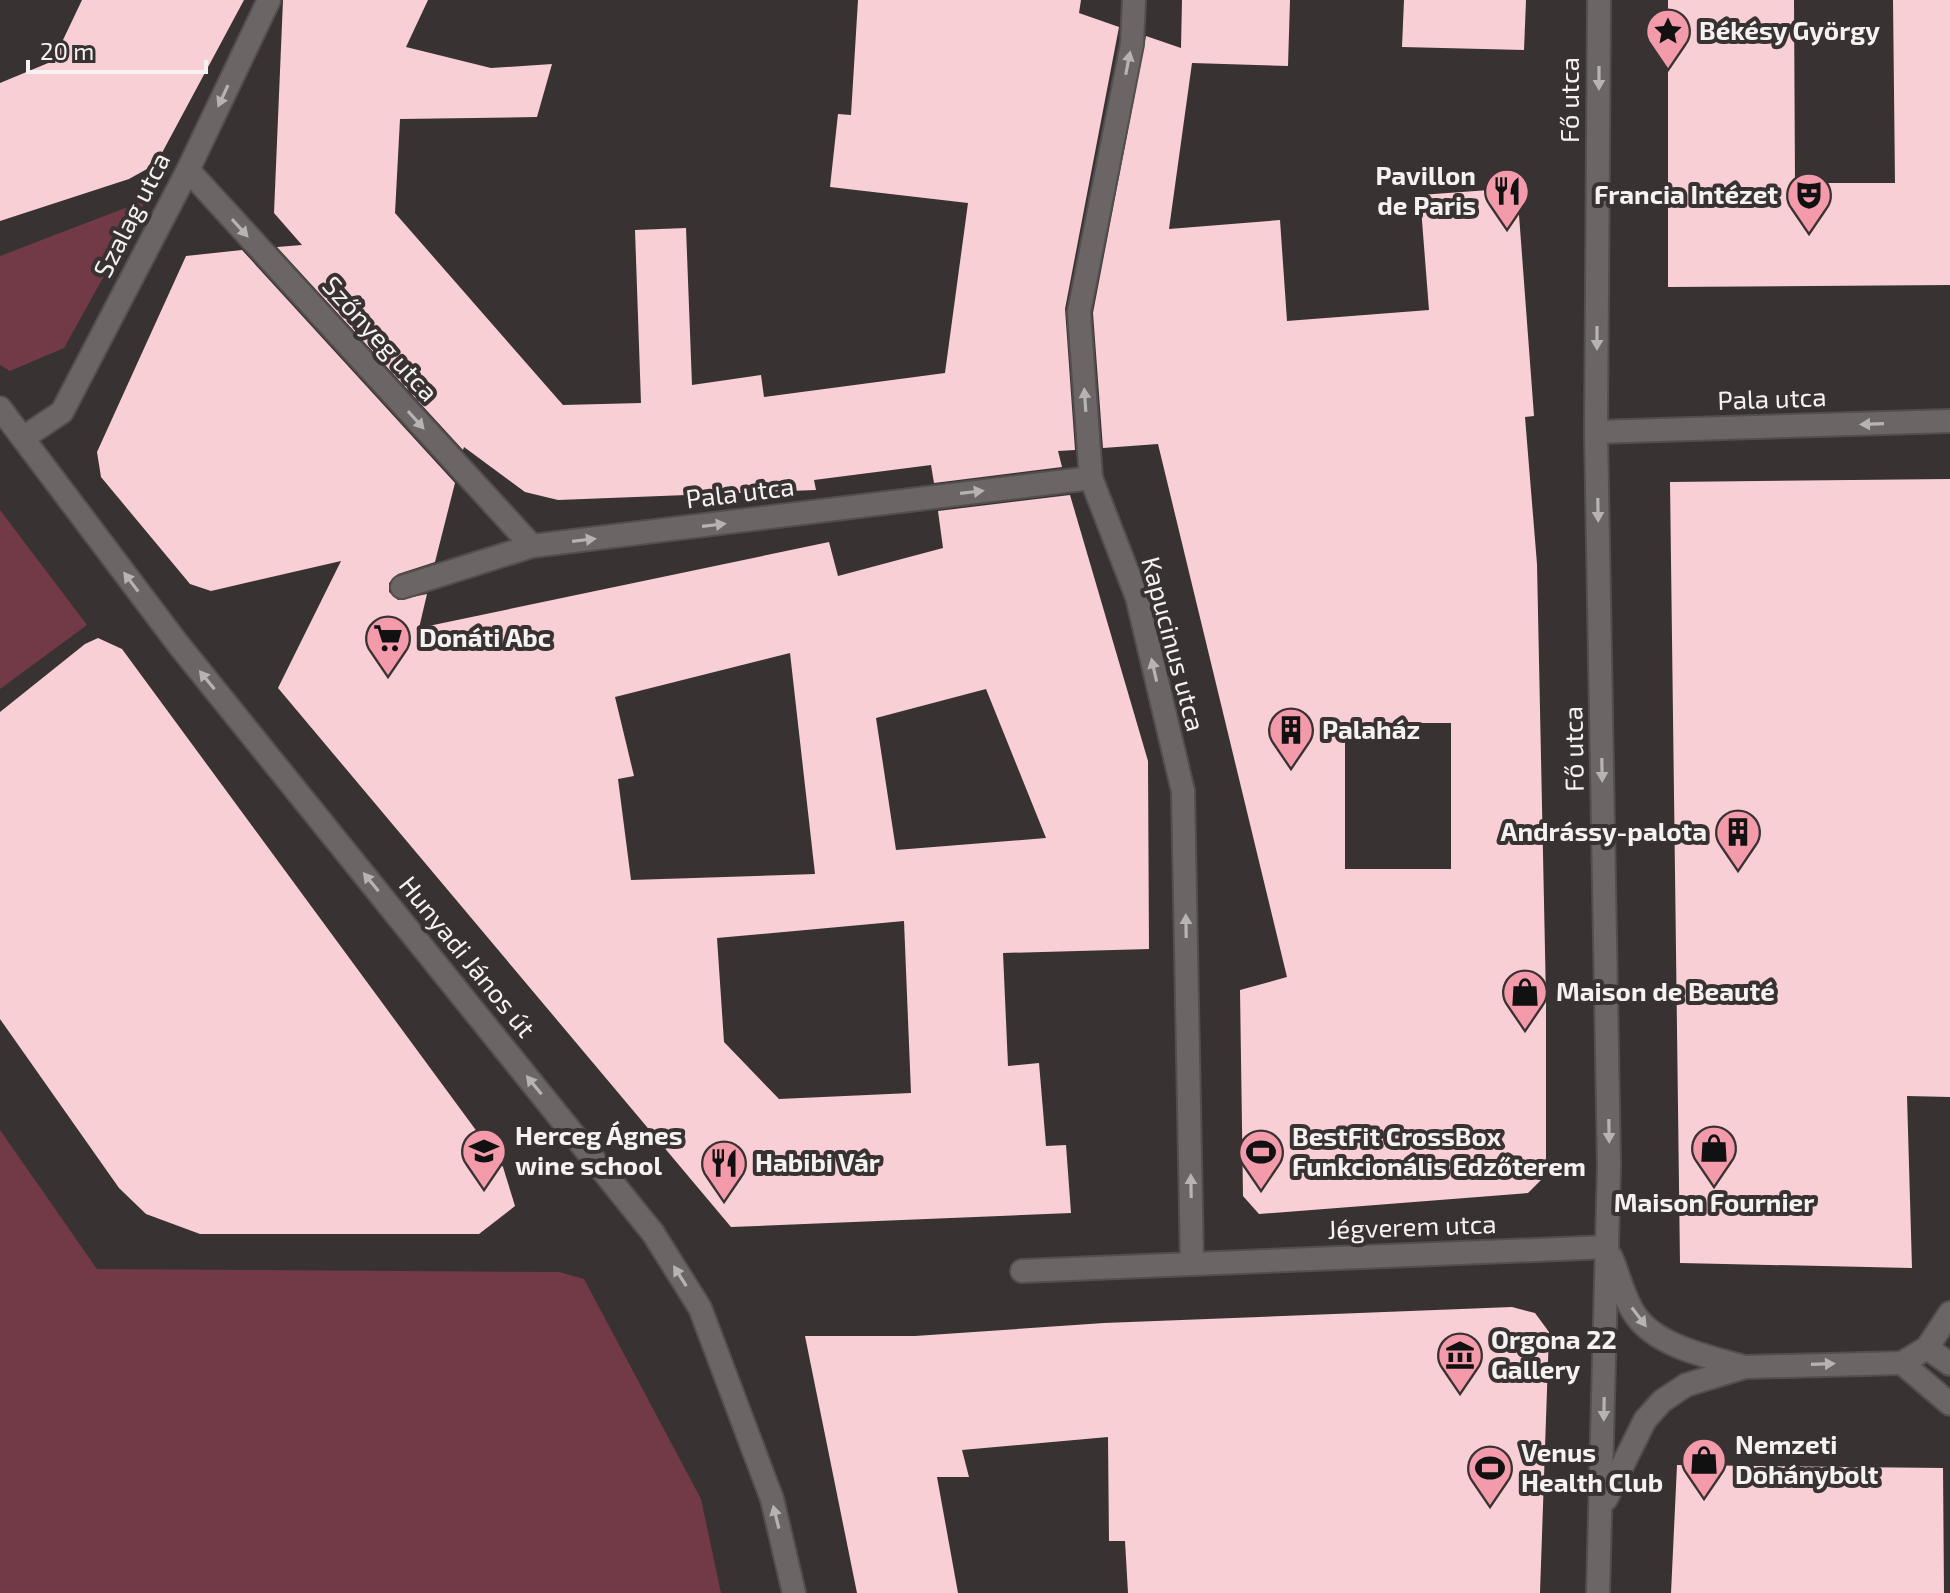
<svg xmlns="http://www.w3.org/2000/svg" width="1950" height="1593" font-family="'Exo 2',sans-serif">
  <rect width="100%" height="100%" fill="#393233"/>
  <!-- green -->
  <g fill="#723a46">
    <polygon points="146,200 64,348 10,371 0,365 0,256"/>
    <polygon points="0,510 87,625 0,689"/>
    <polygon points="0,1130 97,1269 559,1272 584,1279 701,1499 721,1593 0,1593"/>
  </g>
  <!-- building -->
  <g fill="#f8cfd5" fill-rule="evenodd">
    <polygon points="82,0 244,0 156,164 129,179 0,221 0,83 53,61"/>
    <polygon points="283,0 428,0 406,47 491,68 552,64 537,117 400,119 395,213 563,405 641,403 635,230 686,228 692,385 761,375 764,397 945,373 968,203 830,187 838,114 851,115 858,0 1081,0 1079,13 1119,27 1065,309 1075,450 1058,451 1062,467 934,483 931,465 814,480 816,490 558,500 525,492 464,447 463,450 277,247 302,245 274,213"/>
    <path d="M1182 0H1290L1288 66 1192 63 1169 229 1280 220 1287 321 1429 310 1420 195 1517 188 1534 416 1525 417 1537 564 1546 999V1175L1528 1193 1259 1214 1243 1196 1240 990 1287 977 1158 444 1103 448 1093 313 1146 36 1181 48ZM1345 723H1451V869H1345Z"/>
    <polygon points="1404,0 1526,0 1524,50 1402,47"/>
    <polygon points="1668,0 1794,0 1795,183 1895,183 1893,0 1950,0 1950,285 1668,287"/>
    <path d="M242 250 455 483 435 562 398 574 389 583V592L398 600 427 594 419 628 829 542 838 576 943 548 938 511 1070 495 1148 761 1149 949 1003 953 1008 1066 1039 1063 1046 1146 1066 1145 1071 1213 731 1227 278 688 341 561 211 591 190 584 101 477 97 452 186 256ZM790 653 815 874 631 880 618 779 634 776 615 697ZM986 689 1046 838 896 850 876 718ZM904 921 911 1093 779 1099 724 1042 717 938Z"/>
    <polygon points="1950,479 1950,1097 1907,1096 1912,1268 1680,1263 1670,482"/>
    <polygon points="98,638 122,649 503,1167 515,1206 479,1234 200,1234 146,1214 119,1188 0,1019 0,712 85,644"/>
    <polygon points="1512,1307 1535,1313 1549,1332 1540,1593 1128,1593 1125,1541 1109,1541 1108,1437 962,1450 969,1477 937,1477 958,1593 857,1593 805,1336 915,1336 1104,1323"/>
    <polygon points="1677,1465 1943,1468 1944,1593 1671,1593"/>
  </g>
  <g fill="none" stroke-linecap="round" stroke-linejoin="round">
    <!-- service casing -->
    <g stroke="#534e4f" stroke-width="26">
      <g id="service">
        <polyline points="1927,1348 1950,1364"/>
        <polyline points="1902,1363 1950,1404"/>
      </g>
    </g>
    <!-- minor casing -->
    <g stroke="#534e4f" stroke-width="26">
      <g id="minor">
        <polyline points="1134,0 1132,44 1079,312 1091,478 1137,597 1183,791 1192,1264"/>
        <polyline points="188,170 532,546"/>
        <polyline points="0,408 178,644 653,1233 700,1308 772,1499 794,1593"/>
        <polyline points="1596,432 1950,421"/>
        <polyline points="23,438 62,412 188,170 269,0"/>
        <polyline points="402,587 532,546 1091,478"/>
        <polyline points="1022,1271 1607,1247"/>
      </g>
    </g>
    <!-- tertiary casing -->
    <g stroke="#534e4f" stroke-width="26">
      <g id="tertiary">
        <path d="M1611 1257C1619 1275 1624 1300 1636 1316 1658 1347 1710 1357 1744 1367"/>
        <polyline points="1606,1499 1645,1420 1662,1401 1686,1385 1745,1367 1902,1363 1927,1348 1950,1313"/>
        <polyline points="1598,1593 1609,1165 1596,432 1599,0"/>
      </g>
    </g>
    <!-- service -->
    <use href="#service" stroke="#6c6566" stroke-width="22"/>
    <!-- minor -->
    <use href="#minor" stroke="#6c6566" stroke-width="22"/>
    <!-- tertiary -->
    <use href="#tertiary" stroke="#6c6566" stroke-width="22"/>
  </g>
  <!-- one-way arrows -->
  <defs><path id="oneway-solid" d="M-6-.8H1V-3.2L6.5 0L1 3.2V.8H-6Z" transform="scale(2)"/></defs>
  <g fill="#b8b3b3">
    <use href="#oneway-solid" transform="translate(1128 63) rotate(-79)"/>
    <use href="#oneway-solid" transform="translate(1599 78) rotate(90)"/>
    <use href="#oneway-solid" transform="translate(223 96) rotate(115)"/>
    <use href="#oneway-solid" transform="translate(240 228) rotate(48)"/>
    <use href="#oneway-solid" transform="translate(1597 338) rotate(90)"/>
    <use href="#oneway-solid" transform="translate(1085 400) rotate(-94)"/>
    <use href="#oneway-solid" transform="translate(416 420) rotate(48)"/>
    <use href="#oneway-solid" transform="translate(1872 424) rotate(178)"/>
    <use href="#oneway-solid" transform="translate(972 492) rotate(-7)"/>
    <use href="#oneway-solid" transform="translate(1598 510) rotate(89)"/>
    <use href="#oneway-solid" transform="translate(714 525) rotate(-7)"/>
    <use href="#oneway-solid" transform="translate(584 540) rotate(-7)"/>
    <use href="#oneway-solid" transform="translate(131 582) rotate(-127)"/>
    <use href="#oneway-solid" transform="translate(1154 670) rotate(-103)"/>
    <use href="#oneway-solid" transform="translate(207 680) rotate(-129)"/>
    <use href="#oneway-solid" transform="translate(1602 770) rotate(89)"/>
    <use href="#oneway-solid" transform="translate(371 882) rotate(-129)"/>
    <use href="#oneway-solid" transform="translate(1186 926) rotate(-91)"/>
    <use href="#oneway-solid" transform="translate(534 1085) rotate(-129)"/>
    <use href="#oneway-solid" transform="translate(1609 1131) rotate(89)"/>
    <use href="#oneway-solid" transform="translate(1191 1186) rotate(-91)"/>
    <use href="#oneway-solid" transform="translate(680 1276) rotate(-122)"/>
    <use href="#oneway-solid" transform="translate(1639 1317) rotate(53)"/>
    <use href="#oneway-solid" transform="translate(1823 1364) rotate(-2)"/>
    <use href="#oneway-solid" transform="translate(1604 1409) rotate(91)"/>
    <use href="#oneway-solid" transform="translate(776 1517) rotate(-104)"/>
  </g>
  <!-- icons -->
  <defs>
    <g id="sight-pin" transform="scale(2.3)"><path d="M0 17L-7.5 6A9.5 9.5 0 1 1 7.5 6Z" fill="#f39aab" stroke="#393233"/><path d="M0-6L1.8-2.2L6-1.7L2.9 1.2L3.7 5.4L0 3.3L-3.7 5.4L-2.9 1.2L-6-1.7L-1.8-2.2Z" fill="#111"/></g>
    <g id="restaurant-pin" transform="scale(2.3)"><path d="M0 17L-7.5 6A9.5 9.5 0 1 1 7.5 6Z" fill="#f39aab" stroke="#393233"/><path d="M-5-6h1v4h1v-4h1v4h1v-4h1v5L-1.5 .5V6h-2V.5L-5-1ZM5-6V6H3V1.5H1.5Q1.5-4 5-6Z" fill="#111"/></g>
    <g id="theatre-pin" transform="scale(2.3)"><path d="M0 17L-7.5 6A9.5 9.5 0 1 1 7.5 6Z" fill="#f39aab" stroke="#393233"/><path d="M-5-5.5Q0-4 5-5.5V0Q5 5 0 6Q-5 5-5 0ZM-3.3-2.5H-1v1.5H-3.3ZM1-2.5H3.3v1.5H1ZM-2.8 1Q0 5.5 2.8 1Z" fill="#111"/></g>
    <g id="supermarket-pin" transform="scale(2.3)"><path d="M0 17L-7.5 6A9.5 9.5 0 1 1 7.5 6Z" fill="#f39aab" stroke="#393233"/><path d="M-6-5.5h2.5l.6 2H6L4.5 2H-2.5L-4.4-4H-6ZM-1.5 3.2a1.3 1.3 0 1 0 .1 0ZM3 3.2a1.3 1.3 0 1 0 .1 0Z" fill="#111"/></g>
    <g id="building-pin" transform="scale(2.3)"><path d="M0 17L-7.5 6A9.5 9.5 0 1 1 7.5 6Z" fill="#f39aab" stroke="#393233"/><path d="M-4-6H4V6H1V3H-1V6H-4ZM-2.5-4.3h1.7v1.8h-1.7ZM.8-4.3h1.7v1.8H.8ZM-2.5-1h1.7V.8h-1.7ZM.8-1h1.7V.8H.8Z" fill="#111"/></g>
    <g id="shop-pin" transform="scale(2.3)"><path d="M0 17L-7.5 6A9.5 9.5 0 1 1 7.5 6Z" fill="#f39aab" stroke="#393233"/><path d="M-5-2.5h2.3a2.7 3.5 0 0 1 5.4 0H5L5.5 6h-11ZM-1.5-2.5h3a1.5 2.3 0 0 0-3 0Z" fill="#111"/></g>
    <g id="school-pin" transform="scale(2.3)"><path d="M0 17L-7.5 6A9.5 9.5 0 1 1 7.5 6Z" fill="#f39aab" stroke="#393233"/><path d="M0-5L7-2L0 1L-7-2ZM-4 1L0 2.5L4 1V4Q0 6-4 4Z" fill="#111"/></g>
    <g id="stadium-pin" transform="scale(2.3)"><path d="M0 17L-7.5 6A9.5 9.5 0 1 1 7.5 6Z" fill="#f39aab" stroke="#393233"/><path d="M0-5a6.5 5 0 1 0 0 10a6.5 5 0 1 0 0-10ZM-3.5-1.8h7v3.6h-7Z" fill="#111"/></g>
    <g id="museum-pin" transform="scale(2.3)"><path d="M0 17L-7.5 6A9.5 9.5 0 1 1 7.5 6Z" fill="#f39aab" stroke="#393233"/><path d="M0-6L6-3V-2H-6V-3ZM-5-1h2V3h-2ZM-1-1h2V3h-2ZM3-1h2V3H3ZM-6 4H6V6H-6Z" fill="#111"/></g>
  </defs>
  <g fill-rule="evenodd">
    <use href="#sight-pin" x="1668" y="31"/>
    <use href="#restaurant-pin" x="1507" y="191"/>
    <use href="#theatre-pin" x="1809" y="195"/>
    <use href="#supermarket-pin" x="388" y="638"/>
    <use href="#building-pin" x="1291" y="730"/>
    <use href="#building-pin" x="1738" y="832"/>
    <use href="#shop-pin" x="1525" y="992"/>
    <use href="#shop-pin" x="1714" y="1148"/>
    <use href="#school-pin" x="484" y="1151"/>
    <use href="#stadium-pin" x="1261" y="1152"/>
    <use href="#restaurant-pin" x="724" y="1163"/>
    <use href="#museum-pin" x="1460" y="1355"/>
    <use href="#shop-pin" x="1704" y="1460"/>
    <use href="#stadium-pin" x="1490" y="1468"/>
  </g>
  <g text-anchor="middle" stroke-width="8" stroke-linejoin="round" paint-order="stroke">
    <!-- poi labels -->
    <g font-size="26" font-weight="bold" fill="#f6f2f2" stroke="#393233" text-anchor="start">
      <text x="1699" y="40">Békésy György</text>
      <text x="1476" y="185" text-anchor="end">Pavillon<tspan x="1476" dy="30">de Paris</tspan></text>
      <text x="1778" y="204" text-anchor="end">Francia Intézet</text>
      <text x="419" y="647">Donáti Abc</text>
      <text x="1322" y="739">Palaház</text>
      <text x="1707" y="841" text-anchor="end">Andrássy-palota</text>
      <text x="1556" y="1001">Maison de Beauté</text>
      <text x="515" y="1145">Herceg Ágnes<tspan x="515" dy="30">wine school</tspan></text>
      <text x="1292" y="1146">BestFit CrossBox<tspan x="1292" dy="30">Funkcionális Edzőterem</tspan></text>
      <text x="755" y="1172">Habibi Vár</text>
      <text x="1714" y="1212" text-anchor="middle">Maison Fournier</text>
      <text x="1491" y="1349">Orgona 22<tspan x="1491" dy="30">Gallery</tspan></text>
      <text x="1735" y="1454">Nemzeti<tspan x="1735" dy="30">Dohánybolt</tspan></text>
      <text x="1521" y="1462">Venus<tspan x="1521" dy="30">Health Club</tspan></text>
    </g>
    <!-- street labels -->
    <g font-size="26" fill="#f6f2f2" stroke="#393233">
      <text transform="translate(1570 100) rotate(-90)" y="9">Fő utca</text>
      <text transform="translate(132 215) rotate(-63)" y="9">Szalag utca</text>
      <text transform="translate(380 339) rotate(48)" y="9">Szőnyeg utca</text>
      <text transform="translate(1772 399) rotate(-2)" y="9">Pala utca</text>
      <text transform="translate(740 493) rotate(-7)" y="9">Pala utca</text>
      <text transform="translate(1173 644) rotate(75)" y="9">Kapucinus utca</text>
      <text transform="translate(1574 749) rotate(-91)" y="9">Fő utca</text>
      <text transform="translate(467 957) rotate(51)" y="9">Hunyadi János út</text>
      <text transform="translate(1412 1227) rotate(-2)" y="9">Jégverem utca</text>
    </g>
  </g>
  <!-- scale -->
  <path d="M28 60v12h178v-12" fill="none" stroke="#f6f2f2" stroke-width="4"/>
  <text x="40" y="60" font-size="24" fill="#f6f2f2" stroke="#393233" stroke-width="6" paint-order="stroke">20 m</text>
</svg>
